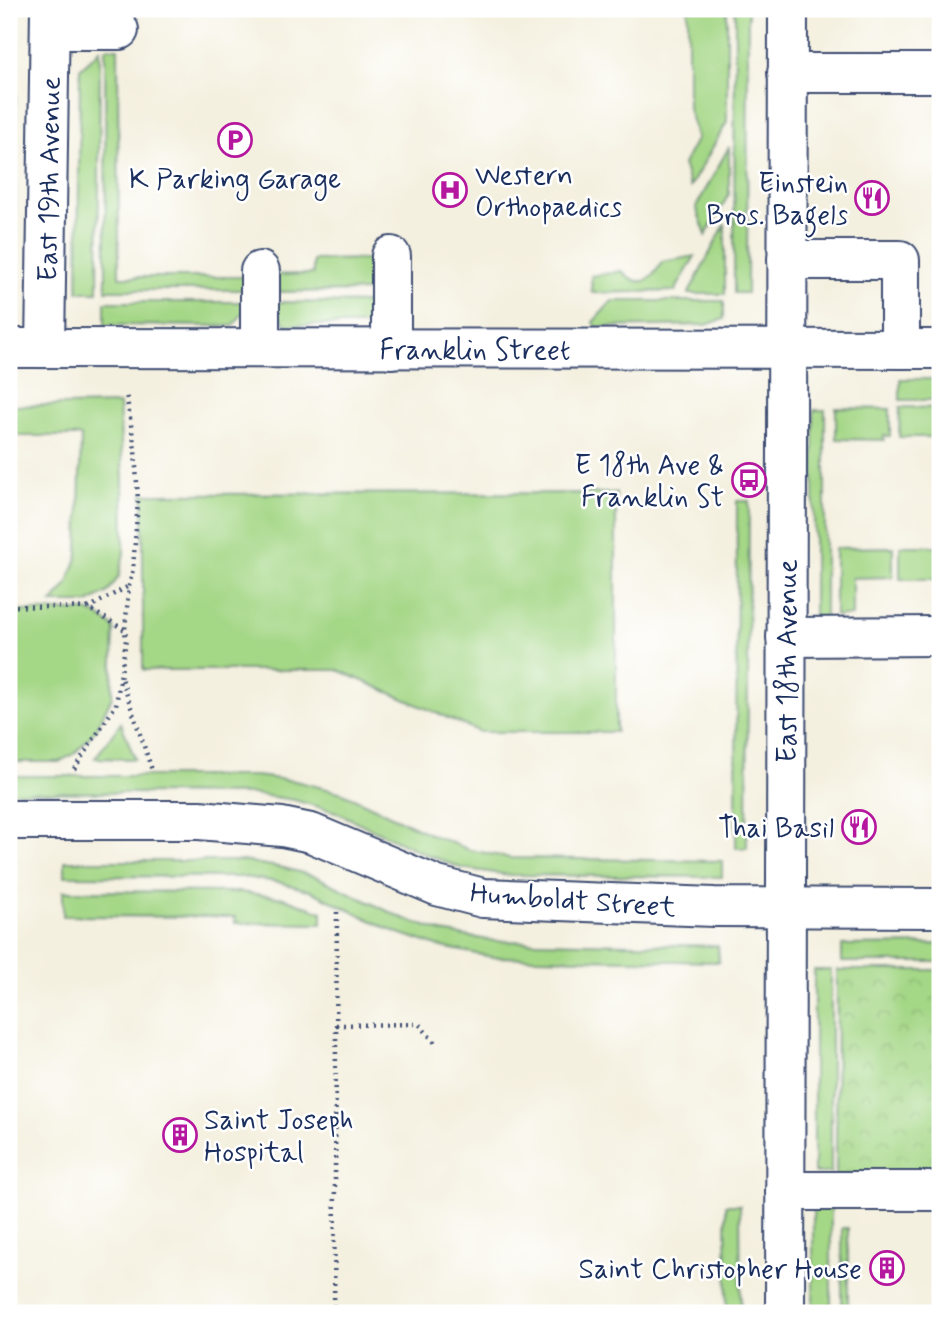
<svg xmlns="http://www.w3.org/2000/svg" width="949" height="1322" font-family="Mynerve,sans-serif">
  <defs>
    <pattern id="park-crowns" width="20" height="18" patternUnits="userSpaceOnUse" patternTransform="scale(1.75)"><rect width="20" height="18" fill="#a4d786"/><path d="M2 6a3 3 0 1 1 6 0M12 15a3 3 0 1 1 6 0" fill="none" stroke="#8db976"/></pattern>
  </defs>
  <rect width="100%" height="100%" fill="#fff"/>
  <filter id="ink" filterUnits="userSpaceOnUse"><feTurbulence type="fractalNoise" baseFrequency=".0143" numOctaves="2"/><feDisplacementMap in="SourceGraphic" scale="14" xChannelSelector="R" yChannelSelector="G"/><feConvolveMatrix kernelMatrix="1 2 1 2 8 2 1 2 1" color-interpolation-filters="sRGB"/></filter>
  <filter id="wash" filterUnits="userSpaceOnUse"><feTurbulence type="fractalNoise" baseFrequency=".00686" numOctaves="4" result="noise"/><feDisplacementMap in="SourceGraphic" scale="28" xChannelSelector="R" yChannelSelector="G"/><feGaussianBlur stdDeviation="1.57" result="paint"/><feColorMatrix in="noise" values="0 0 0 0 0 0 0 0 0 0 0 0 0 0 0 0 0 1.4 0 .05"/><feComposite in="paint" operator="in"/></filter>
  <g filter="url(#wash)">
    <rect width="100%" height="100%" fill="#f4f0df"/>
    <!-- green -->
    <g fill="#a4d786" stroke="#608372" stroke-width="2">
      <polygon points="9,9 16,9 14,287 9,285"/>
      <polygon points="688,9 727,9 727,122 690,187 683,164 697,138 688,108"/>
      <polygon points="735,9 748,9 747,293 734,293"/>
      <polygon points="105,48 118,48 119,277 248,277 248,290 106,290"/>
      <polygon points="100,50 98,292 78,292 80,69"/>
      <polygon points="729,147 729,194 706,235 696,207"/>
      <polygon points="725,224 725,294 689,294 689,293"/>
      <path d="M695 256 675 291 592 293 591 276 622 271C640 289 651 282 662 262Z"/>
      <polygon points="381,259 381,291 266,292 266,275 313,274 313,260"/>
      <polygon points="612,301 724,301 724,319 706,325 596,327 593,322"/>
      <polygon points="105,302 251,302 233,326 105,325"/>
      <polygon points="269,302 384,303 366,325 286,325"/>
      <rect x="900" y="379" width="40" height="21"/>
      <polygon points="119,404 123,480 124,553 119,576 108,592 88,603 52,603 67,585 78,555 81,436 9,436 9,406"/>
      <polygon points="900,407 940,408 940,437 899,437"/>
      <polygon points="836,408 890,409 890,436 884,436 884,440 836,439"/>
      <rect x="814" y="410" width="11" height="208"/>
      <polygon points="616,493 616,732 480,732 338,670 143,670 143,494"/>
      <polygon points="737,501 749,501 747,848 736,848"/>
      <rect x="900" y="546" width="40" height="33"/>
      <polygon points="893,547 893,577 852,578 852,616 835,616 835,548"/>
      <polygon points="9,611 86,611 95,614 114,627 112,697 95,731 75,753 59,762 9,762"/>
      <polygon points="121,723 135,759 95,758"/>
      <polygon points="9,776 256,776 295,781 343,793 434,836 470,850 510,858 722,861 722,877 509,875 461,868 423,853 336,812 294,800 253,794 9,792"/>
      <polygon points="65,861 243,861 284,868 317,877 400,917 442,932 495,941 718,946 719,962 492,957 437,946 393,931 311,891 278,882 243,877 65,876"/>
      <polygon points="63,891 240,892 284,898 322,912 322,924 235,923 235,917 63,916"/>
      <polygon points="940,944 940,962 842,962 842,945"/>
      <rect x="814" y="970" width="17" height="203"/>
      <rect x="813" y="1204" width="18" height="109"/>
      <polygon points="726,1205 740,1205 741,1313 727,1313"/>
      <rect x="842" y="1228" width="6" height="85"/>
    </g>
    <!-- park -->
    <polygon fill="url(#park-crowns)" stroke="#608372" stroke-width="2" points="837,970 940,970 940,1176 836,1176"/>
  </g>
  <g filter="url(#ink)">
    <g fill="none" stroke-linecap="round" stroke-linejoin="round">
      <!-- minor casing -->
      <g stroke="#3c4c71" stroke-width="42">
        <g id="minor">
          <polyline points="50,30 119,30"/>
          <polyline points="787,73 940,73"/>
          <polyline points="391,256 391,349"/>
          <polyline points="787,260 900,260 900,349"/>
          <polyline points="260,271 260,348"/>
          <polyline points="9,348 940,349"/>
          <polyline points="45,348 50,9"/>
          <polyline points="786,637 940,636"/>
          <polyline points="9,820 199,820 282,827 311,833 437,886 483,898 714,907 940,908"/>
          <polyline points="785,1191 940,1191"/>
        </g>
      </g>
      <!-- major casing -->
      <g stroke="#3c4c71" stroke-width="42">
        <polyline id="major" points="785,1313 788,9"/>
      </g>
      <!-- path -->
      <g stroke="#3c4c71" stroke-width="4.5" stroke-dasharray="2 5" stroke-linecap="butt">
        <polyline points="9,606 88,608 125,630"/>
        <polyline points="88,608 129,586"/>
        <polyline points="122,680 152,770"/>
        <polyline points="74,769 116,705 126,640 125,630 129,586 133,569 138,501 135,450 126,393"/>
        <polyline points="336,1025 419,1024 436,1044"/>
        <polyline points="78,1309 334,1313"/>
        <polyline points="334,1313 337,910"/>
      </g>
      <!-- minor -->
      <use href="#minor" stroke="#fff" stroke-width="38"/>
      <!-- major -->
      <use href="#major" stroke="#fff" stroke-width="38"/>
    </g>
  </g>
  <!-- icons -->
  <defs>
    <g id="parking-ring" transform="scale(1.75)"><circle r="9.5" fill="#fff" stroke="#b5179e" stroke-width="1.5"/><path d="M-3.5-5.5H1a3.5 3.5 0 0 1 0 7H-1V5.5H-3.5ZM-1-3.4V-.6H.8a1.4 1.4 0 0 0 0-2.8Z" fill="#b5179e"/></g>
    <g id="hospital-ring" transform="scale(1.75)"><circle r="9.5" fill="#fff" stroke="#b5179e" stroke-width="1.5"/><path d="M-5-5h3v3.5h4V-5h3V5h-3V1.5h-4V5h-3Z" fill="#b5179e"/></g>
    <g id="restaurant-ring" transform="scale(1.75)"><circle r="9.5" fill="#fff" stroke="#b5179e" stroke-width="1.5"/><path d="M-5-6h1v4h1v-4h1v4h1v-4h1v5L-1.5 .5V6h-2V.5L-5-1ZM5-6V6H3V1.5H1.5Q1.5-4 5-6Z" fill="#b5179e"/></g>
    <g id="bus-ring" transform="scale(1.75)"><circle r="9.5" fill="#fff" stroke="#b5179e" stroke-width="1.5"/><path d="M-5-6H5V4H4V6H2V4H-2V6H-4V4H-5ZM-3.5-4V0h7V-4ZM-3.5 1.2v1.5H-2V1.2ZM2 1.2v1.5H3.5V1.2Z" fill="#b5179e"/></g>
    <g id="building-ring" transform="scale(1.75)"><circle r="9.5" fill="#fff" stroke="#b5179e" stroke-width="1.5"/><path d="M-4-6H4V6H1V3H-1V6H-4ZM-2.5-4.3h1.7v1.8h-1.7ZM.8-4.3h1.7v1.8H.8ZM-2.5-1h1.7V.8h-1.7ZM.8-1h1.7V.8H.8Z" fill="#b5179e"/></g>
  </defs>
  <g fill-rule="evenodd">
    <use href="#parking-ring" x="235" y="140"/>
    <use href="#hospital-ring" x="450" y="190"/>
    <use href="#restaurant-ring" x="872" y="198"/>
    <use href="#bus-ring" x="749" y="480"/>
    <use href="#restaurant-ring" x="859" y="827"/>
    <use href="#building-ring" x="180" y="1135"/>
    <use href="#building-ring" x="887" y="1268"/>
  </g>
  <g text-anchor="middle" stroke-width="5" stroke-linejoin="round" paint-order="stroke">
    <!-- poi labels -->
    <g font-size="28" fill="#1b2f5e" stroke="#fff" text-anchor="end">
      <text x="475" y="184" text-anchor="start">Western<tspan x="475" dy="32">Orthopaedics</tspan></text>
      <text x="235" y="188" text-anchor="middle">K Parking Garage</text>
      <text x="848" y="192">Einstein<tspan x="848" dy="32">Bros. Bagels</tspan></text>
      <text x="724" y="474">E 18th Ave &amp;<tspan x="724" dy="32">Franklin St</tspan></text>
      <text x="834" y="837">Thai Basil</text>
      <text x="204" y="1129" text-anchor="start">Saint Joseph<tspan x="204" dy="32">Hospital</tspan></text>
      <text x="862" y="1278">Saint Christopher House</text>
    </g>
    <!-- street labels -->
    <g font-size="28" fill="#1b2f5e" stroke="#fff">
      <text transform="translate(48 179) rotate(-89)" y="10">East 19th Avenue</text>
      <text x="475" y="359">Franklin Street</text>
      <text transform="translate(786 661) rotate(-90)" y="10">East 18th Avenue</text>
      <text transform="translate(573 899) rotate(4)" y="10">Humboldt Street</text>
    </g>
  </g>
  <!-- margin -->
  <rect width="949" height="1322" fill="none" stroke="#fff" stroke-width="35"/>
</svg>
